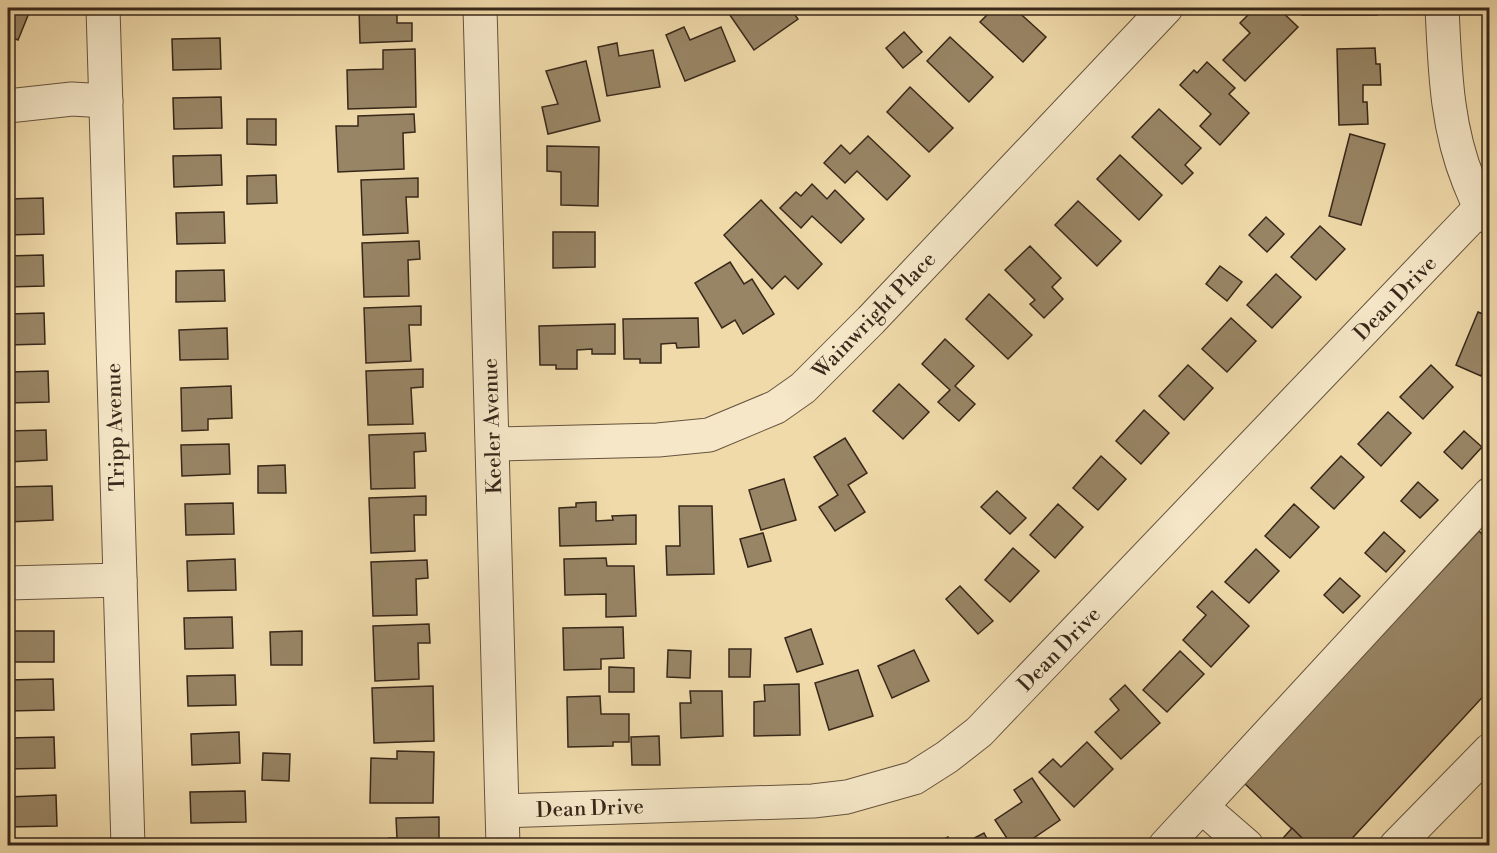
<svg xmlns="http://www.w3.org/2000/svg" width="1497" height="853" font-family="'Libre Bodoni',serif">
  <rect width="100%" height="100%" fill="#f0daaa"/>
  <filter id="stains"><feTurbulence type="fractalNoise" baseFrequency=".00333" numOctaves="4"/><feColorMatrix values="0 0 0 0 .2 0 0 0 0 .09 0 0 0 0 .02 0 0 0 .5 -.17"/></filter>
  <radialGradient id="worn" r=".72"><stop offset=".6" stop-color="#630" stop-opacity="0"/><stop offset="1" stop-color="#630" stop-opacity=".3"/></radialGradient>
  <!-- building -->
  <g fill="#988565" stroke="#38281a" stroke-width="1.5">
    <polygon points="8,8 31,8 18,40 8,36"/>
    <polygon points="172,8 220,8 220,10 172,11"/>
    <polygon points="359,8 397,8 397,23 412,23 412,41 360,43"/>
    <polygon points="725,8 790,8 798,19 754,50"/>
    <polygon points="994,8 1014,8 1046,37 1023,62 980,22"/>
    <polygon points="1255,8 1258,11 1261,8 1278,8 1298,27 1245,81 1223,60 1250,33 1240,23"/>
    <rect x="1302" y="8" width="75" height="7"/>
    <polygon points="684,27 690,40 721,27 735,61 685,81 666,35"/>
    <polygon points="904,32 922,52 903,68 886,48"/>
    <polygon points="950,37 993,77 969,102 927,61"/>
    <polygon points="220,38 221,69 173,70 172,39"/>
    <polygon points="617,43 619,56 653,50 660,87 607,96 598,47"/>
    <polygon points="1375,48 1376,64 1380,64 1381,85 1363,85 1363,102 1367,102 1368,124 1339,125 1337,49"/>
    <polygon points="415,49 416,107 348,109 347,70 383,69 383,50"/>
    <polygon points="586,61 600,121 548,134 542,107 558,104 546,71"/>
    <polygon points="1207,62 1235,88 1229,94 1249,113 1220,145 1200,126 1211,114 1180,85 1194,70 1197,73"/>
    <polygon points="910,87 953,128 929,152 887,112"/>
    <polygon points="221,97 222,128 174,129 173,98"/>
    <polygon points="1159,109 1201,148 1185,165 1193,173 1182,184 1132,137"/>
    <polygon points="414,114 415,132 403,133 404,169 338,172 336,126 358,126 358,116"/>
    <polygon points="247,119 276,119 276,145 247,144"/>
    <polygon points="1350,134 1385,144 1361,225 1329,216"/>
    <polygon points="868,136 910,176 887,200 857,171 845,183 824,163 841,145 850,154"/>
    <polygon points="547,146 599,147 598,206 561,205 561,172 547,171"/>
    <polygon points="221,155 222,185 174,187 173,156"/>
    <polygon points="1120,155 1162,195 1139,220 1097,179"/>
    <polygon points="276,175 277,203 247,204 247,176"/>
    <polygon points="418,178 418,197 406,197 408,233 363,235 361,180"/>
    <polygon points="812,184 827,199 835,190 864,219 841,243 812,216 801,228 780,208 796,192 801,196"/>
    <polygon points="43,198 44,234 8,235 8,199"/>
    <polygon points="761,200 822,264 798,289 785,276 772,289 724,235"/>
    <polygon points="1078,201 1121,241 1097,266 1055,225"/>
    <polygon points="224,212 225,243 177,244 176,213"/>
    <polygon points="1266,217 1284,234 1267,252 1249,235"/>
    <polygon points="1320,226 1345,249 1316,280 1291,257"/>
    <polygon points="553,232 595,232 595,267 553,268"/>
    <polygon points="419,241 420,259 408,260 409,296 364,297 362,243"/>
    <polygon points="1030,246 1061,278 1052,287 1063,299 1044,318 1030,304 1035,300 1005,270"/>
    <polygon points="43,255 44,286 8,287 8,256"/>
    <polygon points="730,262 744,284 752,279 774,314 743,334 735,320 722,328 695,283"/>
    <polygon points="1220,266 1242,282 1227,301 1206,284"/>
    <polygon points="224,270 225,301 176,302 176,271"/>
    <polygon points="1276,274 1301,297 1272,328 1247,305"/>
    <polygon points="989,294 1032,335 1008,359 966,319"/>
    <polygon points="421,306 421,325 409,325 411,361 366,363 364,308"/>
    <polygon points="1478,312 1490,317 1490,355 1481,376 1456,365"/>
    <polygon points="44,313 45,344 8,345 8,314"/>
    <polygon points="698,318 699,347 677,348 676,343 661,344 661,363 640,363 640,359 624,359 623,319"/>
    <polygon points="1231,318 1256,341 1227,372 1202,349"/>
    <polygon points="615,324 615,354 592,354 592,349 577,350 577,369 556,369 556,365 540,365 539,326"/>
    <polygon points="227,328 228,359 180,360 179,330"/>
    <polygon points="945,339 974,366 955,386 975,404 959,421 938,402 950,390 922,364"/>
    <polygon points="1188,365 1213,388 1184,420 1159,396"/>
    <polygon points="1431,365 1453,387 1423,419 1400,397"/>
    <polygon points="423,369 423,387 411,388 413,424 368,425 366,371"/>
    <polygon points="48,371 49,402 8,403 8,372"/>
    <polygon points="899,384 929,412 903,439 873,411"/>
    <polygon points="231,386 232,418 208,419 208,430 182,431 181,388"/>
    <polygon points="1144,410 1169,433 1141,464 1116,441"/>
    <polygon points="1388,412 1411,433 1381,466 1358,444"/>
    <polygon points="46,430 47,460 8,462 8,431"/>
    <polygon points="1464,431 1482,447 1462,469 1444,452"/>
    <polygon points="425,433 426,451 414,452 415,488 371,489 369,435"/>
    <polygon points="845,438 867,473 848,485 865,512 835,531 819,507 838,495 814,457"/>
    <polygon points="229,444 230,474 182,476 181,445"/>
    <polygon points="1101,456 1126,479 1098,510 1073,488"/>
    <polygon points="1341,456 1364,477 1334,509 1311,488"/>
    <polygon points="285,465 286,493 258,493 258,466"/>
    <polygon points="784,479 796,520 761,530 749,490"/>
    <polygon points="1418,482 1438,500 1420,518 1401,501"/>
    <polygon points="52,486 53,520 8,522 8,487"/>
    <polygon points="997,491 1026,518 1010,534 981,507"/>
    <polygon points="426,496 426,515 414,515 415,551 371,553 369,498"/>
    <polygon points="596,502 596,521 613,520 612,516 636,515 636,544 560,546 559,508 576,507 576,503"/>
    <polygon points="233,503 234,534 186,535 185,504"/>
    <polygon points="1058,504 1083,527 1055,558 1030,535"/>
    <polygon points="1294,504 1319,527 1290,558 1265,536"/>
    <polygon points="679,506 712,506 714,574 667,575 666,546 680,546"/>
    <polygon points="1479,531 1490,542 1490,689 1345,846 1310,846 1244,783"/>
    <polygon points="1384,532 1405,551 1386,572 1365,553"/>
    <polygon points="763,533 771,561 748,567 740,539"/>
    <polygon points="1013,548 1039,571 1010,602 985,580"/>
    <polygon points="1256,549 1279,571 1249,603 1225,582"/>
    <polygon points="606,558 607,566 634,566 636,616 606,617 606,594 565,595 564,559"/>
    <polygon points="235,559 236,590 188,591 187,561"/>
    <polygon points="427,560 428,578 416,579 417,615 373,616 371,562"/>
    <polygon points="1340,578 1360,596 1343,613 1324,595"/>
    <polygon points="960,586 993,621 978,634 946,599"/>
    <polygon points="1212,591 1249,626 1211,667 1183,640 1206,615 1197,607"/>
    <polygon points="232,617 233,648 185,649 184,618"/>
    <polygon points="429,624 430,643 418,643 419,679 375,681 373,626"/>
    <polygon points="623,627 624,658 601,659 601,669 564,670 563,628"/>
    <polygon points="811,629 823,664 797,672 785,638"/>
    <rect x="8" y="631" width="46" height="31"/>
    <polygon points="302,631 302,665 271,665 270,632"/>
    <polygon points="729,649 751,649 750,677 729,677"/>
    <polygon points="668,650 691,651 690,678 667,677"/>
    <polygon points="914,650 929,681 892,698 878,666"/>
    <polygon points="1180,651 1204,674 1167,712 1143,690"/>
    <polygon points="609,667 634,668 634,692 609,692"/>
    <polygon points="858,670 873,716 829,730 815,683"/>
    <polygon points="235,675 236,705 188,706 187,676"/>
    <polygon points="53,679 54,710 8,711 8,680"/>
    <polygon points="799,684 800,735 754,736 754,702 765,701 764,685"/>
    <polygon points="1125,685 1160,723 1121,759 1095,732 1119,710 1110,699"/>
    <polygon points="433,686 434,741 374,743 372,688"/>
    <polygon points="690,691 722,691 723,736 681,738 680,703 691,703"/>
    <polygon points="600,696 601,714 629,714 629,742 613,742 613,746 568,747 567,697"/>
    <polygon points="239,732 240,763 192,765 191,734"/>
    <polygon points="659,736 660,765 632,765 631,737"/>
    <polygon points="54,737 55,768 8,769 8,738"/>
    <polygon points="1087,742 1113,769 1074,807 1039,772 1053,759 1061,767"/>
    <polygon points="397,751 434,752 433,803 370,803 371,758 397,759"/>
    <polygon points="263,753 290,754 289,781 262,780"/>
    <polygon points="1032,778 1060,820 1022,846 1012,846 995,820 1022,802 1014,790"/>
    <polygon points="245,791 246,822 191,823 190,792"/>
    <polygon points="56,795 57,826 9,827 8,797"/>
    <polygon points="439,817 439,846 389,846 389,838 397,838 396,818"/>
    <polygon points="1292,828 1310,846 1276,846"/>
    <polygon points="984,833 991,846 959,846"/>
    <polygon points="948,837 952,846 931,846 931,845"/>
  </g>
  <g fill="none" stroke-linecap="round" stroke-linejoin="round">
    <!-- minor casing -->
    <g stroke="#66543e" stroke-width="35">
      <g id="minor">
        <polyline points="103,8 128,846"/>
        <polyline points="480,8 503,846"/>
        <path d="M1442 8C1445 68 1446 126 1469 182 1475 196 1478 207 1490 218"/>
        <polyline points="8,106 72,99 106,101"/>
        <polyline points="493,444 658,440 709,435 776,407 803,388 871,320 1166,8"/>
        <polyline points="8,583 120,580"/>
        <polyline points="1202,807 1247,846"/>
        <polyline points="503,811 813,801 847,797 914,778 947,757 979,732 1480,208"/>
        <polyline points="1165,846 1490,494"/>
        <polyline points="1396,846 1490,750"/>
      </g>
    </g>
    <!-- minor -->
    <use href="#minor" stroke="#f5e7c8" stroke-width="33"/>
  </g>
  <g text-anchor="middle" stroke-width="4.5" stroke-linejoin="round" paint-order="stroke">
    <!-- street labels -->
    <g font-size="21" fill="#38281a" stroke="#f5e7c8">
      <text transform="translate(1395 298) rotate(-46)" y="7">Dean Drive</text>
      <text transform="translate(874 315) rotate(-46)" y="7">Wainwright Place</text>
      <text transform="translate(492 426) rotate(-92)" y="7">Keeler Avenue</text>
      <text transform="translate(115 427) rotate(-92)" y="7">Tripp Avenue</text>
      <text transform="translate(1059 649) rotate(-46)" y="7">Dean Drive</text>
      <text transform="translate(590 808) rotate(-2)" y="7">Dean Drive</text>
    </g>
  </g>
  <!-- margin -->
  <rect width="1497" height="853" fill="none" stroke="#f0daaa" stroke-width="30"/>
  <rect x="9" y="9" width="1479" height="835" fill="none" stroke="#38281a" stroke-width="3"/>
  <rect x="15" y="15" width="1467" height="823" fill="none" stroke="#38281a" stroke-width="1.5"/>
  <rect width="100%" height="100%" filter="url(#stains)"/>
  <rect width="100%" height="100%" fill="url(#worn)"/>
</svg>
